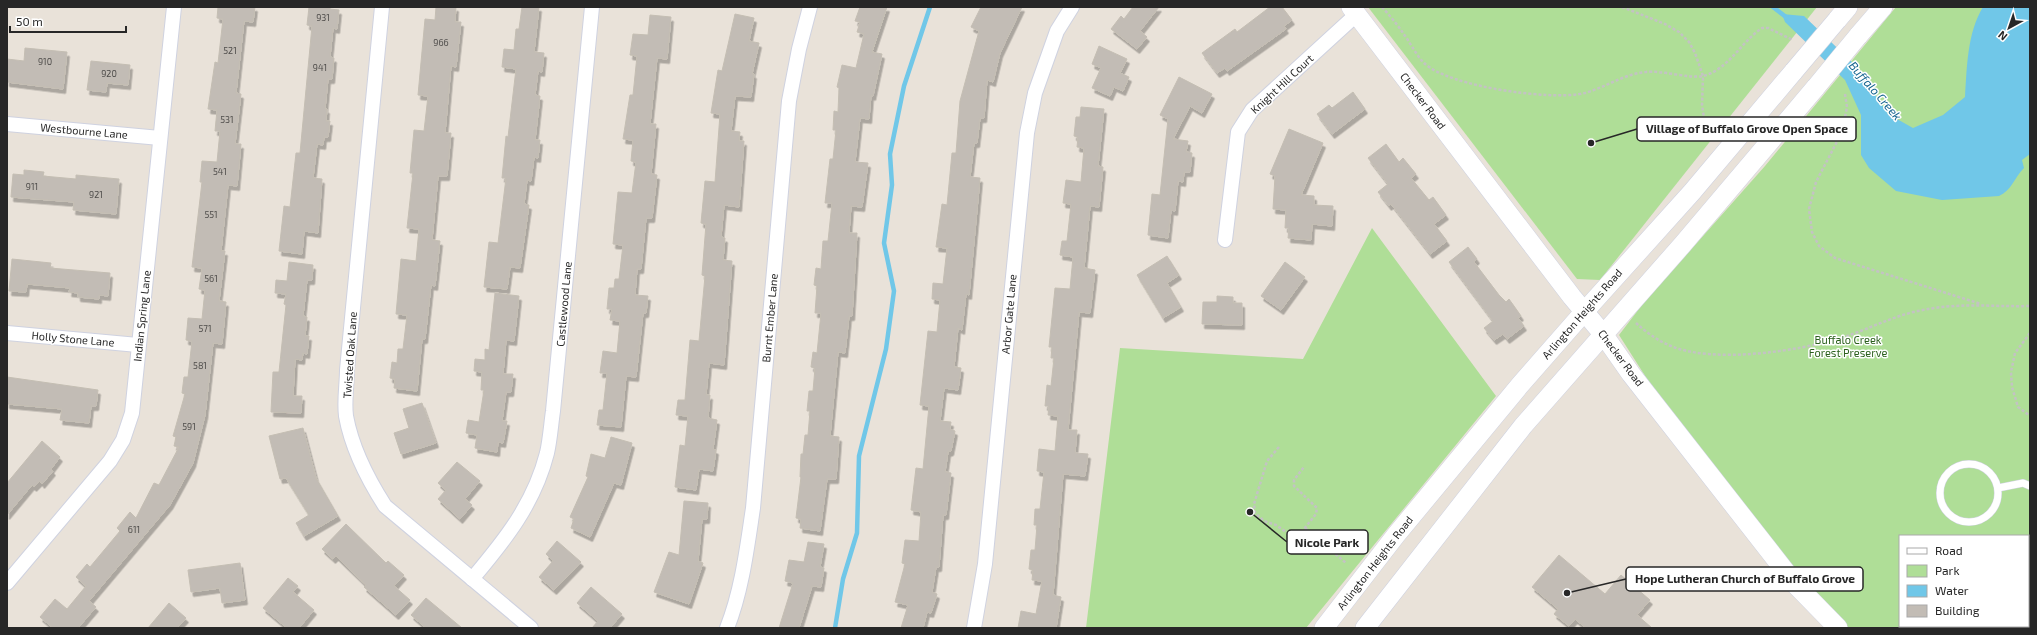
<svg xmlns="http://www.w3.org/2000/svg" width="2037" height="635" font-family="'Exo 2',sans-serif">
  <defs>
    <filter id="shadow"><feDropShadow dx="2.5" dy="4.5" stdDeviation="0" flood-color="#0004"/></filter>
  </defs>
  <rect width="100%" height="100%" fill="#e9e2d9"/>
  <!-- green -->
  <g fill="#afde97" fill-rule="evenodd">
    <polygon points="1368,7 1817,7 1600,280 1577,279"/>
    <path d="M1896 7H2030V628H1849L1784 560 1663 404 1619 335 1642 305 1765 166ZM1900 536H2028V626H1900Z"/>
    <polygon points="1372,228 1496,396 1306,628 1086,628 1120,348 1303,359"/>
  </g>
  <!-- water -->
  <path fill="#70c7e8" d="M1983 7H2030V154L2022 160 2024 168C2014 178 2012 190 1999 196L1942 200 1896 191 1869 168 1861 155V115L1845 80 1785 22 1782 14 1804 16 1856 66 1888 114 1913 128 1943 115 1965 97C1967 68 1967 33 1983 7Z"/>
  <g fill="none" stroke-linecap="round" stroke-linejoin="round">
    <!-- stream -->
    <g stroke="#70c7e8" stroke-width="4.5">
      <polyline points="1773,7 1786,17"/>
      <polyline points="835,628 843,579 857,533 859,456 886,349 894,291 884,243 892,185 890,154 904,86 930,7"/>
    </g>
  </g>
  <!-- building -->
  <g fill="#c2bcb5" stroke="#c4beb3" filter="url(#shadow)">
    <polygon points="218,7 255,7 253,22 244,21 236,93 241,94 235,144 241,144 237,186 228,185 221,251 225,251 219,301 226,302 222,344 213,343 205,415 193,463 170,505 89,601 96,607 78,628 53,628 40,617 55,599 67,609 86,586 76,577 87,564 90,567 120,531 117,528 130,512 136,518 154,483 159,485 179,447 174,446 176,437 173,436 185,394 182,393 184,377 188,377 192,341 186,340 188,318 202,319 205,290 199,289 202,268 192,267 202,182 200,182 202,161 217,162 220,131 215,131 217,110 208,109 215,62 218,63 223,19 217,18"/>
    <polygon points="309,7 330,7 330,9 339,10 337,29 333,28 330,57 334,58 332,79 328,79 325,109 327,109 326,121 330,121 328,137 324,137 323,145 317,144 313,178 322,179 318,233 304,231 302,254 279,251 284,206 290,207 296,153 300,153 312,26 307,25"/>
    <polygon points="436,7 456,7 455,22 461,22 456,67 451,66 445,133 451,133 447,176 438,176 432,240 440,241 435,286 431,285 425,339 422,339 417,391 394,388 395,379 390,378 392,362 397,363 398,349 403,349 407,315 396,314 401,259 416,261 419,229 407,228 413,173 410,173 414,130 424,131 428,96 418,95 425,19 435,20"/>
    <polygon points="522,7 539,7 534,52 544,53 542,72 538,71 535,95 540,96 535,140 540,140 538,158 534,157 531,181 527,180 524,204 529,205 520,268 510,267 507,289 484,287 489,242 498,243 506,178 502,178 506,136 508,137 516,69 502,67 504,49 514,50 516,29 519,29"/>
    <polygon points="860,7 887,7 872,52 882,54 873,96 871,95 869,119 860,118 855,162 868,163 862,207 851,206 849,233 857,233 852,316 849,316 845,353 838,352 830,436 839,437 836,479 827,479 820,531 800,528 801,519 796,518 801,477 800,477 801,454 803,454 805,435 808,435 810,411 807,411 809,391 813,391 815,368 811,367 813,352 817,353 821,313 815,313 817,286 814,285 816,268 821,269 823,241 828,241 832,203 825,203 830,159 833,159 836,130 833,130 834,111 838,112 839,88 837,87 842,65 856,68 864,34 857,32 860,22 855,21"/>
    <polygon points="981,7 1022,7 1000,53 993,82 987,80 984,118 980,118 977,143 974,143 970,177 980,178 969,295 966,294 962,330 958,328 954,367 961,368 958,390 944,388 940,421 951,422 950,429 955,431 951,451 948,452 945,472 951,473 946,515 943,515 939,567 936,567 932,592 937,594 931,613 927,612 923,628 901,628 908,605 895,602 905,564 902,563 905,540 919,541 921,512 911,510 916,468 923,469 929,406 920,405 928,331 937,332 940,300 932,299 933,283 943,284 947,248 936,247 942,204 947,205 952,153 956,153 960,101 979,31 971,27"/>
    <polygon points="1133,7 1159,7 1140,31 1147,37 1137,49 1111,29 1121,16 1124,19"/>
    <polygon points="1270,7 1282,7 1292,20 1284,26 1286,29 1227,71 1225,68 1217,73 1202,53 1235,29 1237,32"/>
    <polygon points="735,14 754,18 749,41 759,43 752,74 754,74 751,97 735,96 731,131 740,132 739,141 744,141 739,207 724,205 721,237 725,238 723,260 732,261 724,365 709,363 706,395 710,395 708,418 717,420 713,449 716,450 713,471 699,469 696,490 675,487 680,445 685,446 688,416 676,415 678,400 685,400 690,340 699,341 705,276 702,275 706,224 701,223 705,181 715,182 720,114 711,113 718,70 722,71"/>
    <polygon points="650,15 671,17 667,59 657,58 650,124 656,124 651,174 657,175 652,218 646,218 641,269 637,269 635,295 648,296 646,313 643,313 636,377 626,376 621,427 597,425 599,410 603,410 607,373 600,373 603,351 617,353 620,321 610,320 612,309 607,309 609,288 614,288 615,279 619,279 623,245 613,244 618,192 632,193 636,162 631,161 633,140 623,139 630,95 633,95 637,56 630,55 633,34 648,35"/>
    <polygon points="1099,46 1127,59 1120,73 1129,77 1123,91 1114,87 1110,96 1092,88 1101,68 1092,64"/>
    <polygon points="25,48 67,52 63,89 7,82 7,59 24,61"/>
    <polygon points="91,61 130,65 128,85 107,83 106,92 87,90"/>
    <polygon points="1179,77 1212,94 1202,113 1190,106 1173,139 1188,141 1186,152 1192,153 1190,172 1184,172 1183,182 1178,181 1175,211 1171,210 1168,238 1148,235 1152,194 1160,195 1168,119 1160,115"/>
    <polygon points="1353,92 1365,109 1332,134 1317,114 1329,105 1332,108"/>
    <polygon points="1081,107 1104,109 1098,166 1103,167 1099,207 1090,206 1084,268 1095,270 1090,313 1079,312 1068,430 1077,430 1075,453 1088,454 1085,476 1063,474 1053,595 1061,597 1056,628 1018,628 1021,611 1036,614 1042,581 1032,580 1033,570 1029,569 1031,550 1035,550 1037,525 1034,525 1035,509 1040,509 1044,472 1037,471 1039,449 1055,451 1058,416 1048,415 1049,406 1045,406 1047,385 1051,386 1054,358 1051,358 1052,347 1049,347 1055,288 1070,289 1073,257 1060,255 1062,241 1067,241 1071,204 1063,203 1066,180 1081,182 1084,148 1077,147 1078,137 1074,136 1076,117 1080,117"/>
    <polygon points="1289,129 1323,143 1301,195 1314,196 1314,205 1333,206 1332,226 1312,224 1311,240 1288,238 1289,228 1285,228 1286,210 1273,209 1275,176 1270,174"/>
    <polygon points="1386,144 1399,162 1403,158 1416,174 1411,178 1429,200 1433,197 1446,215 1434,224 1447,241 1430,254 1391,204 1389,206 1378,192 1388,184 1368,158"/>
    <polygon points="24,170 44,172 43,176 76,179 76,175 119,179 116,214 73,210 74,202 11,197 13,174 24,175"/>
    <polygon points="1468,247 1477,259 1474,262 1499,295 1506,302 1509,299 1521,316 1518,318 1524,326 1507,339 1503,334 1494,340 1484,328 1493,321 1449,262"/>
    <polygon points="1167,256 1179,275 1167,283 1181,307 1163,318 1137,275"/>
    <polygon points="12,259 51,263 50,268 110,273 108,296 99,295 99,299 78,297 78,293 69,292 70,288 27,284 26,292 9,291"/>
    <polygon points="289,262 313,265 312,280 307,280 303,316 307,317 305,336 309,336 307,354 303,353 302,360 295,359 293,396 302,396 301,413 271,412 273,372 279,372 286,305 284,304 286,294 275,293 276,280 287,281"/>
    <polygon points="1285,262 1305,277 1281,310 1261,296"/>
    <polygon points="495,293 519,296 514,341 506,340 503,374 513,374 511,392 506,392 502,421 507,421 503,443 498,442 497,452 475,448 477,435 466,433 468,420 479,422 484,390 481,390 482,372 474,371 475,359 485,360 485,349 489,350"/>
    <polygon points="1217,296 1233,297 1233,303 1242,303 1242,325 1202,324 1203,302 1217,302"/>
    <polygon points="7,377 98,390 96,406 91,406 89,423 60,420 62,409 7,404"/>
    <polygon points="422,403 436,443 401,454 394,433 409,428 403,409"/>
    <polygon points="303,428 316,478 338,516 304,536 296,523 309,515 286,478 280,479 269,436"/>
    <polygon points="611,437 632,443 621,485 614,483 590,537 571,528 574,519 570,517 588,477 586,476 591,454 605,458"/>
    <polygon points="42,441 60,457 51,469 53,471 42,484 40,481 34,487 32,485 7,515 7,483"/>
    <polygon points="457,462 480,481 465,499 472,505 460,519 438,499 446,490 438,483"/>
    <polygon points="684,501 708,503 707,519 702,519 698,561 703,563 689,604 654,592 669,552 679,555"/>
    <polygon points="346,524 386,563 388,561 404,575 394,586 410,600 396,615 364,587 366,585 336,556 333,559 322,549"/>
    <polygon points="557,541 581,562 554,590 539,577 553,561 546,554"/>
    <polygon points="808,542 824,544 820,567 824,568 821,587 812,586 799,628 779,628 793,583 785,581 789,560 804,562"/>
    <polygon points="1559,555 1605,594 1621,575 1650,600 1637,615 1652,628 1586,628 1575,619 1569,626 1554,614 1558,609 1532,587"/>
    <polygon points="240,563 245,600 222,603 220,588 191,592 188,570"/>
    <polygon points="288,578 298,586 293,592 314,610 299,628 287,628 263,608"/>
    <polygon points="591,587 622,614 610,628 592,628 598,621 577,603"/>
    <polygon points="426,598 462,628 426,628 411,615"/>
    <polygon points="169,603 186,618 177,628 148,628"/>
  </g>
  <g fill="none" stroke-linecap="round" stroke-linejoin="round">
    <!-- lane casing -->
    <g stroke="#cfd2e0" stroke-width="8">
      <g id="lane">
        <circle cx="1969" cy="493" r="29"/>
        <polyline points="1998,488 2023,483 2030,486"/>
      </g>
    </g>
    <!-- street casing -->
    <g stroke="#cfd2e0" stroke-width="16">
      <g id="street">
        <path d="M382 7 347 370C347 384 344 401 346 416 352 449 367 478 385 506L531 628"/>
        <polyline points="7,124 160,138"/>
        <polyline points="1225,240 1238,132 1252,110 1357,14"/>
        <polyline points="7,333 138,345"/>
        <path d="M472 579C505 540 534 504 547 453 550 440 551 425 553 411L592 7"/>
        <polyline points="7,583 110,461 123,440 132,413 174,7"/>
        <path d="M727 628C742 590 747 548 753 508L789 101 799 49 810 7"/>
        <polyline points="974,628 985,564 1027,133 1035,93 1057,31 1072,7"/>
      </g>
    </g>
    <!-- secondary casing -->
    <g stroke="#cfd2e0" stroke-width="20">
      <g id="secondary">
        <polyline points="1351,7 1572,297 1603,334 1631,374 1796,585 1838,628"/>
        <polyline points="1837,20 1848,7"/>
        <polyline points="1858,36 1883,7"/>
        <polyline points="1324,628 1396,535 1520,385 1584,312 1692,192 1794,71"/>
        <polyline points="1365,628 1523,426 1683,244 1816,87"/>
      </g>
    </g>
    <!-- path -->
    <g stroke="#c3c3c3" stroke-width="2.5" stroke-dasharray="3 2" stroke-linecap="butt">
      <path d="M1382 7C1389 15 1397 24 1403 33 1410 42 1416 55 1424 63 1449 87 1552 101 1585 93 1606 87 1624 74 1646 72 1662 70 1690 79 1703 76 1728 70 1742 41 1762 28H1768L1793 40"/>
      <polyline points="1622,7 1665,24 1679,32 1689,42 1695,53 1703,76 1702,105 1707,138"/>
      <polyline points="1845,94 1847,107 1842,132 1816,182 1809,209 1812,232 1819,246 1835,258 1981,304"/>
      <path d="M1636 323C1646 332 1658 341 1671 346 1713 364 1801 351 1844 337 1869 329 1893 316 1918 311 1957 302 1991 307 2030 306"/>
      <polyline points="2030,333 2015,353 2011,372 2012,387 2018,407 2030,416"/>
      <polyline points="1279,447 1267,461 1254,504 1255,513 1264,521 1276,525 1296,539 1316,514 1317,508 1294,486 1294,480 1304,467"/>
      <polyline points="1305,528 1346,563"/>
    </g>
    <!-- lane -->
    <use href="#lane" stroke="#fff" stroke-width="7"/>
    <!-- street -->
    <use href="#street" stroke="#fff" stroke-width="14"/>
    <!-- secondary -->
    <use href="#secondary" stroke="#fff" stroke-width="19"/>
    <!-- secondary-bridge casing -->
    <g stroke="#cfd2e0" stroke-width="20" stroke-linecap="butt">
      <g id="secondary-bridge">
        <polyline points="1794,71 1837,20"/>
        <polyline points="1816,87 1858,36"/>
      </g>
    </g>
    <!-- secondary-bridge -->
    <use href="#secondary-bridge" stroke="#fff" stroke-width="19"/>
  </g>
  <g text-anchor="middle" stroke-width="3" stroke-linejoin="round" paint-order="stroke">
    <!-- number labels -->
    <g font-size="9" fill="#4e4c4a">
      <text x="323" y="21">931</text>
      <text x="441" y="46">966</text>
      <text x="230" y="54">521</text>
      <text x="45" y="65">910</text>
      <text x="320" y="71">941</text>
      <text x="109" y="77">920</text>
      <text x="227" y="123">531</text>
      <text x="220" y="175">541</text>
      <text x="32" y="190">911</text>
      <text x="96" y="198">921</text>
      <text x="211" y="218">551</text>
      <text x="211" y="282">561</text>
      <text x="205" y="332">571</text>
      <text x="200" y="369">581</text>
      <text x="189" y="430">591</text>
      <text x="134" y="533">611</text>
    </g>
    <!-- street labels -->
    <g font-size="11" fill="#272727" stroke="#fff">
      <text transform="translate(1282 84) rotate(-43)" y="4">Knight Hill Court</text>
      <text transform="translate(1423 101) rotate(53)" y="4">Checker Road</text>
      <text transform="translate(84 131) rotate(5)" y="4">Westbourne Lane</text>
      <text transform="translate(564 304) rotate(-85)" y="4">Castlewood Lane</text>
      <text transform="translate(1009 314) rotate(-85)" y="4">Arbor Gate Lane</text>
      <text transform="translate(1582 314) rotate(-49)" y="4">Arlington Heights Road</text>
      <text transform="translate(142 316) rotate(-84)" y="4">Indian Spring Lane</text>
      <text transform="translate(770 318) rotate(-85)" y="4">Burnt Ember Lane</text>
      <text transform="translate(73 339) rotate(5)" y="4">Holly Stone Lane</text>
      <text transform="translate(350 355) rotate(-86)" y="4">Twisted Oak Lane</text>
      <text transform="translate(1621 358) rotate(53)" y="4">Checker Road</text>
      <text transform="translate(1375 563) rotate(-52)" y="4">Arlington Heights Road</text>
    </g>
    <!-- park labels -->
    <g font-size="11" fill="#2a5f1c" stroke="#fff">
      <text x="1848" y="344">Buffalo Creek<tspan x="1848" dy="13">Forest Preserve</tspan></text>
    </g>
    <!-- water labels -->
    <g font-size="12" font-style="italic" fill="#13648f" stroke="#fff">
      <text transform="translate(1875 91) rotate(49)" y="4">Buffalo Creek</text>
    </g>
  </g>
  <!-- callouts -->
  <path fill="none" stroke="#272727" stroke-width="1.5" d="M1591 143L1637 129M1250 512L1287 542M1567 593L1626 579"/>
  <g fill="#272727" stroke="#fff" stroke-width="1.5">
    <circle cx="1591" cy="143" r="4"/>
    <circle cx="1250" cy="512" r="4"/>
    <circle cx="1567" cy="593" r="4"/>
  </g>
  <g fill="#fff" stroke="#272727" stroke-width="1.5">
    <rect x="1637" y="117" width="219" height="24" rx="4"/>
    <rect x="1287" y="530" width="81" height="24" rx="4"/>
    <rect x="1626" y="567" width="237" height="24" rx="4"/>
  </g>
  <g font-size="12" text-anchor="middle" font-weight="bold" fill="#272727">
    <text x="1747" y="133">Village of Buffalo Grove Open Space</text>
    <text x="1327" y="547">Nicole Park</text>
    <text x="1745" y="583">Hope Lutheran Church of Buffalo Grove</text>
  </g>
  <!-- border -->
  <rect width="2037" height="635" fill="none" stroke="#272727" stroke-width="16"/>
  <!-- legend -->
  <rect x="1899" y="535" width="130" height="92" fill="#ffffff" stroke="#a9a9a9"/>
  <rect x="1907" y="548" width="20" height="6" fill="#ffffff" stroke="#a9a9a9"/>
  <text x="1935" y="555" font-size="12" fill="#272727">Road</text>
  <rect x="1907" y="565" width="20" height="12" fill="#afde97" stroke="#a9a9a9"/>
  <text x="1935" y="575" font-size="12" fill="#272727">Park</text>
  <rect x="1907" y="585" width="20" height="12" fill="#70c7e8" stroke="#a9a9a9"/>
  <text x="1935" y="595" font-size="12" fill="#272727">Water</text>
  <rect x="1907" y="605" width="20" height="12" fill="#c2bcb5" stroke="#a9a9a9"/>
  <text x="1935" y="615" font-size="12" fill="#272727">Building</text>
  <!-- north arrow -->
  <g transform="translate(2009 28) rotate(220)" stroke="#ffffff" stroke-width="3" paint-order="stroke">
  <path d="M0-3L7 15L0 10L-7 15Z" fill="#272727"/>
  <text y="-6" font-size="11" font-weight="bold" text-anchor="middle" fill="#272727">N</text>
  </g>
  <!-- scale -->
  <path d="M10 26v6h116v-6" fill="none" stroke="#272727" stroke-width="2"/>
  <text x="16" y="26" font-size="12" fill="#272727" stroke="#ffffff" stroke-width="3" paint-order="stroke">50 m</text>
</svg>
